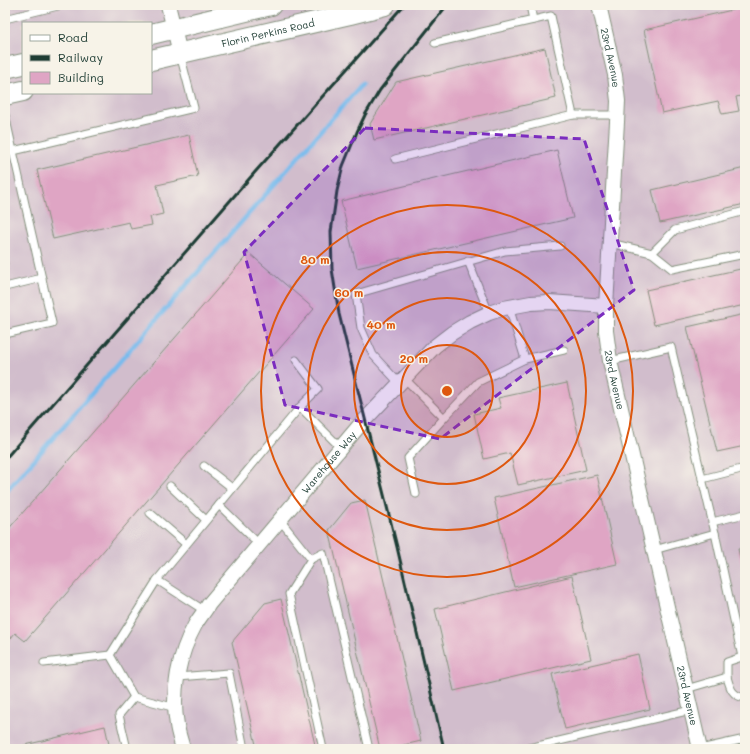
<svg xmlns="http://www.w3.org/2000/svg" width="750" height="754" font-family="Mali,sans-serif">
  <rect width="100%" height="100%" fill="#f7f3e8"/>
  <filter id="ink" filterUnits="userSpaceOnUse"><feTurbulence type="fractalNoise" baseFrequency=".025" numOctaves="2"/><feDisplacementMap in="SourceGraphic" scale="8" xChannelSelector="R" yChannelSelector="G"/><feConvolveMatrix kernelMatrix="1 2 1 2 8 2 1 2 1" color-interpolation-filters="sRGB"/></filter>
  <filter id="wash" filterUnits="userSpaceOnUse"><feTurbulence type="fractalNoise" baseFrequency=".012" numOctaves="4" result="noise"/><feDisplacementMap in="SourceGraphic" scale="16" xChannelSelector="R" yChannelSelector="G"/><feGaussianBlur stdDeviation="0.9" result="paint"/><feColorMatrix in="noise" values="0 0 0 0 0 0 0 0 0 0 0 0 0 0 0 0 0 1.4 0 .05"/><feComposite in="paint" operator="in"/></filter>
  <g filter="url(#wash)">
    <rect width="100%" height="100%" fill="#ebe5c7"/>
    <!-- industrial -->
    <path fill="#d1bdcc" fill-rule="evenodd" d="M5 5H745V749H5ZM23 23H151V93H23Z"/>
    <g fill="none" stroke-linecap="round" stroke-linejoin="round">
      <!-- stream -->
      <polyline stroke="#78bbed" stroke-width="4.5" points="5,493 362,84"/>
    </g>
    <g id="blocks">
      <!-- building -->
      <g fill="#dfa5c4">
        <polygon points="741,8 745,28 745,95 736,97 739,111 722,114 718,101 662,113 644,30"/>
        <polygon points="545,48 556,98 374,140 370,124 396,82"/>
        <polygon points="189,135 198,176 157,185 163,214 150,217 152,225 131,229 129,222 53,239 37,170"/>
        <polygon points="557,150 573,218 357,268 341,201"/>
        <polygon points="745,168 745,204 660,223 652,190"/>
        <polygon points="5,252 8,264 5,265"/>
        <polygon points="249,253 314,309 25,641 15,633 6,644 5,643 5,533"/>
        <polygon points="745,268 745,305 654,325 646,290"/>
        <polygon points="745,314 745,446 717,452 687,327"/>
        <polygon points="567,383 586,470 518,485 510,453 484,459 474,414 501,408 498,398"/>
        <polygon points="597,475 617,564 514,587 494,498"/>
        <polygon points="365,500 421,741 387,749 380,749 329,530 351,503"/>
        <polygon points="745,548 745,576 744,576 738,549"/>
        <polygon points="572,576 591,659 454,691 435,609"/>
        <polygon points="281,599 316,749 257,749 232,642 265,603"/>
        <polygon points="638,654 650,709 565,729 552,674"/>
        <polygon points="105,726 110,749 22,749 21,746"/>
      </g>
    </g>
  </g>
  <g filter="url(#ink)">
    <use href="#blocks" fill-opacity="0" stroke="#85917e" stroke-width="1"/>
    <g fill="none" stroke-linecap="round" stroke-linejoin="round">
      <!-- service casing -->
      <g stroke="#85917e" stroke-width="9">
        <g id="service">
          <polyline points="530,5 533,20"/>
          <polyline points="5,19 62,5"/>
          <polyline points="435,43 551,16 573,115"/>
          <polyline points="5,115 13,151 194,108 180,54"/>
          <polyline points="5,153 13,151 52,323 5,334"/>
          <polyline points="395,159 573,115 618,115"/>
          <polyline points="610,243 652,253 672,269 745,254"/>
          <polyline points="652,253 675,230 745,211"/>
          <polyline points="468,261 489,313"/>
          <polyline points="5,287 42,278"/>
          <polyline points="509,307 525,359"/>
          <polyline points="296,360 318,389 300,407 341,448"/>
          <polyline points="610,361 671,347 715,533"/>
          <polyline points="404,378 444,418 408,458 416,494"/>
          <polyline points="399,383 373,355 361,328 356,294 505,251 560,246"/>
          <polyline points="444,418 478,382 525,359 564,350"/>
          <polyline points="204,466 232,488"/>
          <polyline points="702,479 745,468"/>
          <polyline points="170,486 206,520"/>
          <polyline points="219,505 259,544"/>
          <polyline points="150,513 186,544"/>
          <polyline points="280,520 311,559 323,553 369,749"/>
          <polyline points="712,522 745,514"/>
          <polyline points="654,550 715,533 742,657 727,662 727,677 686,689"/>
          <polyline points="311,559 289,594 323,749"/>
          <polyline points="157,580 110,655 134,697 176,708"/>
          <polyline points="205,611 157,580 300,407"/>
          <polyline points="44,663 110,655"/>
          <polyline points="177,677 229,673 244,749"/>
          <path d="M727 677C730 688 732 696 745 698"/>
          <polyline points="127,749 119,715 134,697"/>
          <polyline points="525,749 691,710"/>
          <polyline points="700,749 745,739"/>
        </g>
      </g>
      <!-- minor casing -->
      <g stroke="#85917e" stroke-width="16">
        <g id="minor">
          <polyline points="168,5 180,53"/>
          <path id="s1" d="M599 5 615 75 618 101 617 122 606 306V331L610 361 700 749"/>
          <path id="s2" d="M183 749C181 741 178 733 177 725 171 692 179 654 195 625 199 618 205 611 209 604L359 426 435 346 452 333 470 322 489 313 504 308 531 303 549 302 606 306"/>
        </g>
      </g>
      <!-- secondary casing -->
      <g stroke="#85917e" stroke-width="22">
        <g id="secondary">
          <polyline points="151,34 271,5"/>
          <path id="s3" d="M151 60 350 14 385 5"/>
          <polyline points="5,68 23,64"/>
          <polyline points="5,95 23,91"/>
        </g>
      </g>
      <!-- service -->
      <use href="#service" stroke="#fff" stroke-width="7"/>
      <!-- minor -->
      <use href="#minor" stroke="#fff" stroke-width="14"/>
      <!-- secondary -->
      <use href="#secondary" stroke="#fff" stroke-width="20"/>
      <!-- rail -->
      <g stroke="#1f3d34" stroke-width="3">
        <polyline points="5,459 256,171 404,5"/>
        <polyline points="444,749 397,547 339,314 332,269 331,232 337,191 343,166 357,132 365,115 380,90 447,5"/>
      </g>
    </g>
  </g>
  <!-- marked area -->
  <path fill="#7b2cbf" fill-opacity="0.2" stroke="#7b2cbf" stroke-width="3" stroke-dasharray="8 5" stroke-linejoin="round" d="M365 128 584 139 634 290 440 439 285 405 244 252Z"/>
  <!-- distance rings -->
  <circle cx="447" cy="391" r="46" fill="#de580e" fill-opacity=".12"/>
  <g fill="none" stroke="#de580e" stroke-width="2">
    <circle cx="447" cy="391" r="46"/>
    <circle cx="447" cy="391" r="93"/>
    <circle cx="447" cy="391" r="139"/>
    <circle cx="447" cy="391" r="186"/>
  </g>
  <g text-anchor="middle" stroke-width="3" stroke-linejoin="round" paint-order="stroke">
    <!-- street labels -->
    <g font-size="10" fill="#1f3d34" stroke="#f7f3e8">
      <text dy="4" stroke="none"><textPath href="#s3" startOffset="120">Florin Perkins Road</textPath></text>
      <text dy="4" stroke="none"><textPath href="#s1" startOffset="54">23rd Avenue</textPath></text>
      <text dy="4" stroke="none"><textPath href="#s1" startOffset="378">23rd Avenue</textPath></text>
      <text dy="4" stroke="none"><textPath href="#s2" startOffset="339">Warehouse Way</textPath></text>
      <text dy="4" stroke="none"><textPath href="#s1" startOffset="702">23rd Avenue</textPath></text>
    </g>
  </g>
  <circle cx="447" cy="391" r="6" fill="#de580e" stroke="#f7f3e8" stroke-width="2"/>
  <g font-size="12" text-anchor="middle" font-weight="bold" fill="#de580e" stroke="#f7f3e8" stroke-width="3" stroke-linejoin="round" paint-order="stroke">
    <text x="315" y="264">80 m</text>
    <text x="349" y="297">60 m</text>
    <text x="381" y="329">40 m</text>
    <text x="414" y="363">20 m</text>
  </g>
  <!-- margin -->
  <rect width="750" height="754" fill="none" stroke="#f7f3e8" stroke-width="20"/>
  <!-- legend -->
  <rect x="22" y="22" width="130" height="72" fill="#f7f3e8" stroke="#a1aaa0"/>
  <rect x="30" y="35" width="20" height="6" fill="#ffffff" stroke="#a1aaa0"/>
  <text x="58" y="42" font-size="12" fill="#1f3d34">Road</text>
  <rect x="30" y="55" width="20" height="6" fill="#1f3d34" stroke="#a1aaa0"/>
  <text x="58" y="62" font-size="12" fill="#1f3d34">Railway</text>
  <rect x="30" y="72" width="20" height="12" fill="#dfa5c4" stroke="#a1aaa0"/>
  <text x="58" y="82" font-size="12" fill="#1f3d34">Building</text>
</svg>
